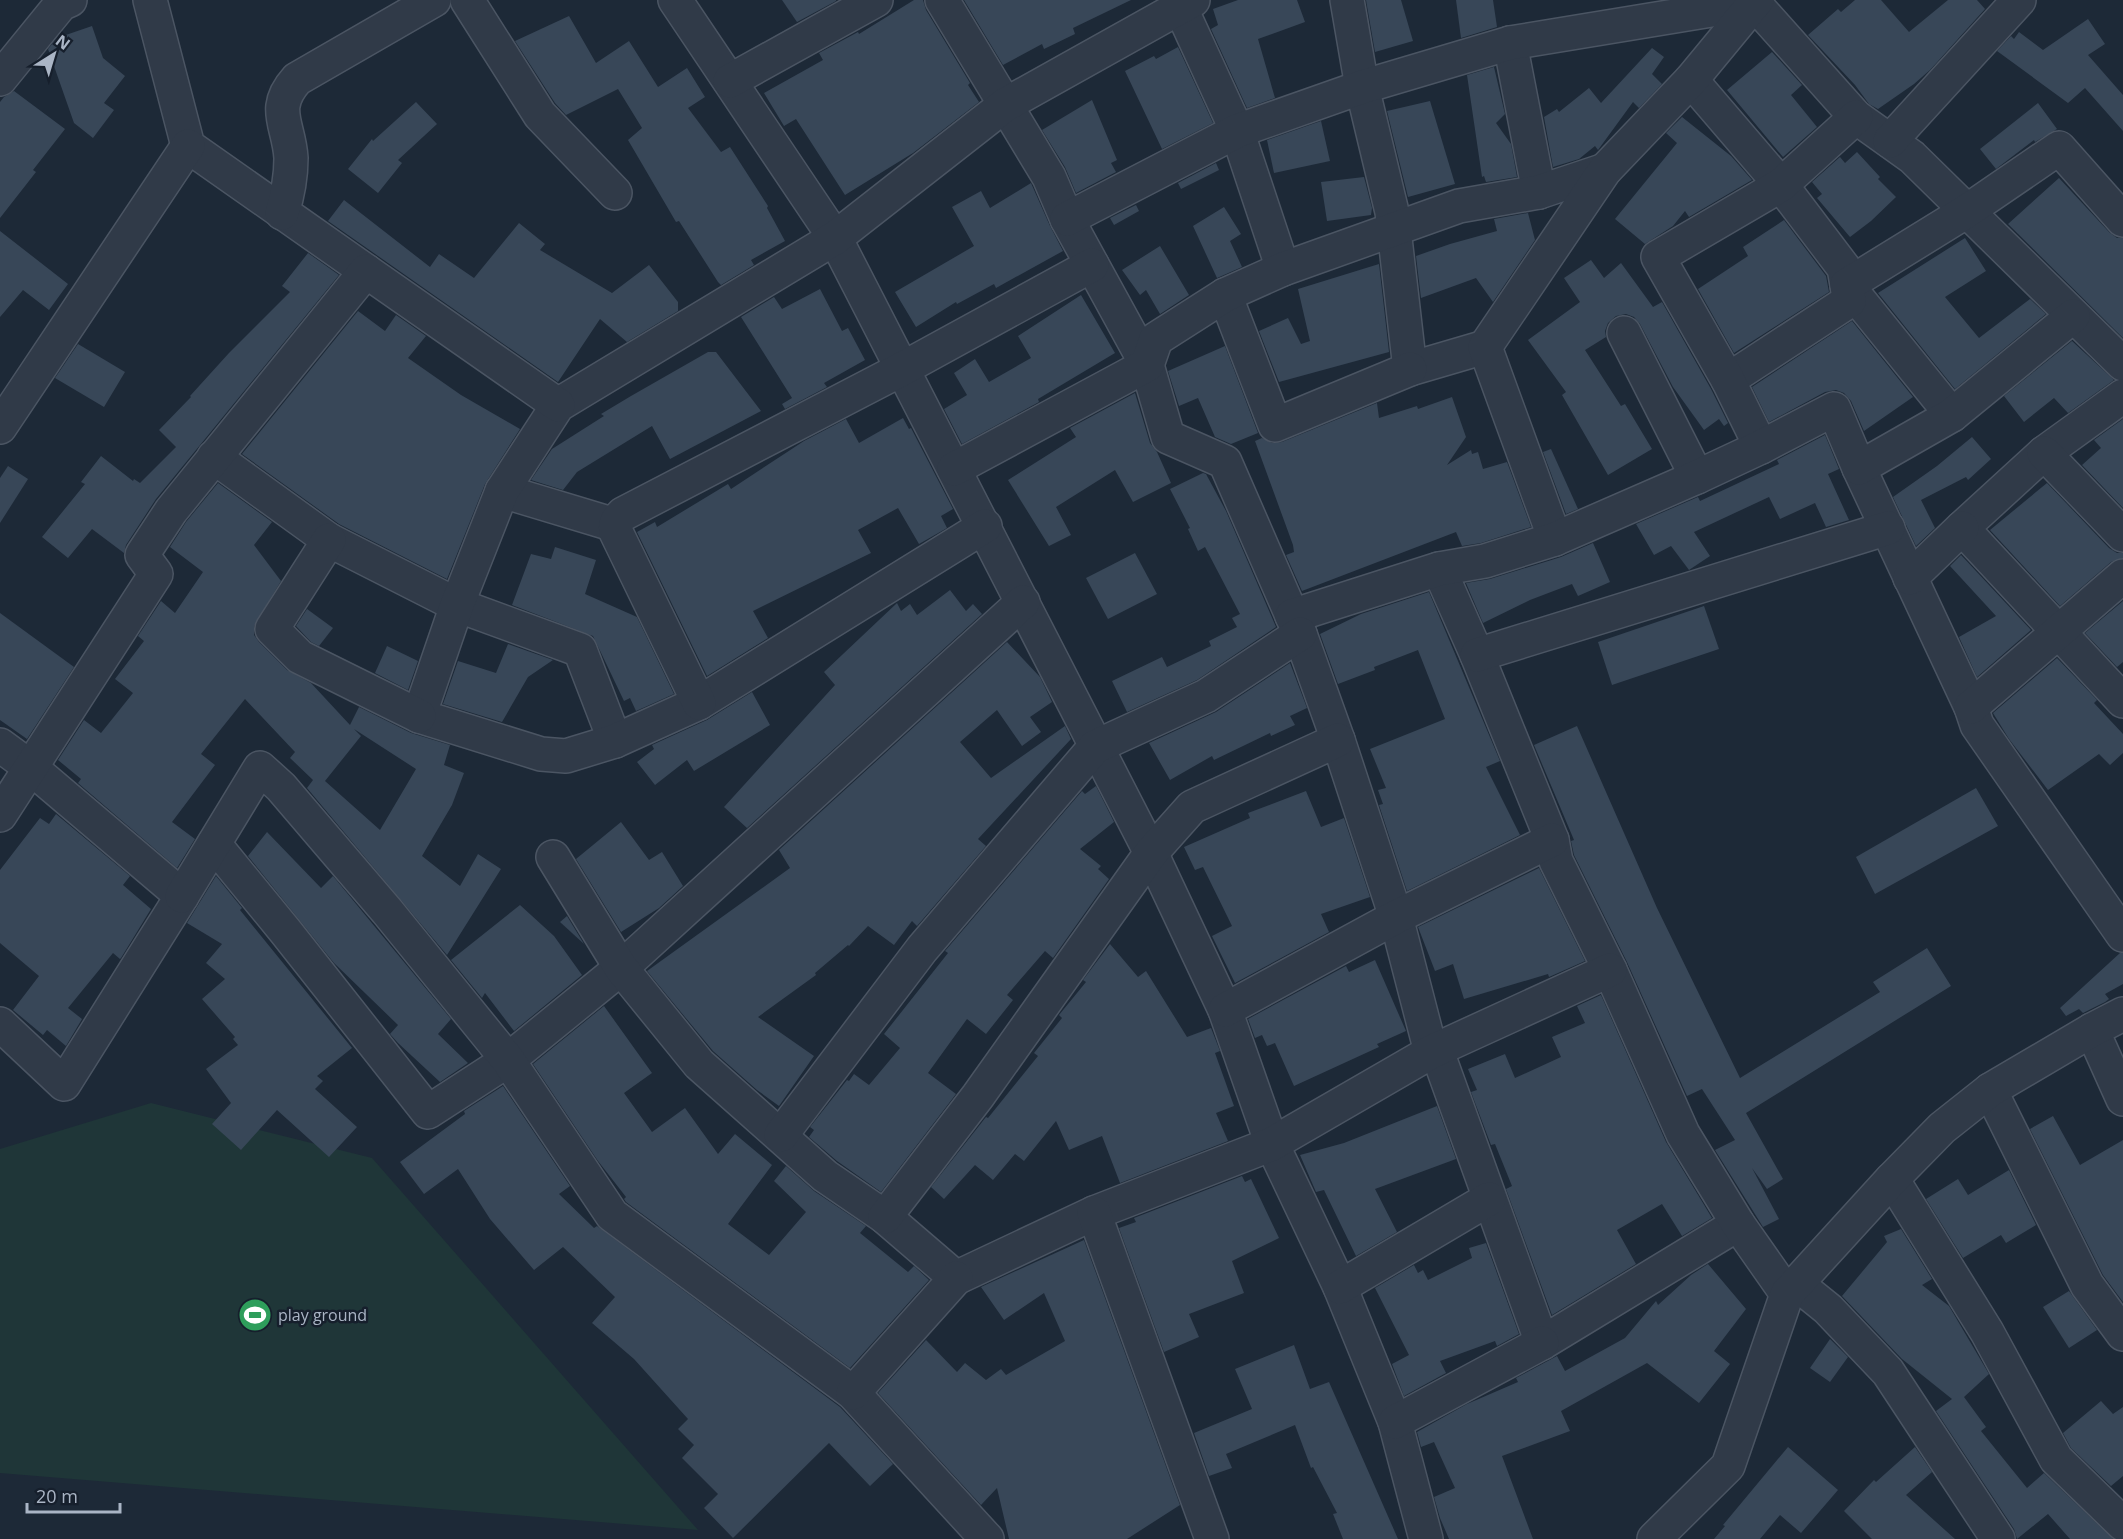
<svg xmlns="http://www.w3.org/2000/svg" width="2123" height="1539" font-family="'Open Sans',sans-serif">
  <rect width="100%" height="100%" fill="#1d2937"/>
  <!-- green -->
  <polygon fill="#1f3638" points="151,1103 372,1158 698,1530 0,1473 0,1149"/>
  <!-- building -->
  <g fill="#384758" fill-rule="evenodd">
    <polygon points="782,0 836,0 836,1 797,22"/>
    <polygon points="914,0 923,0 926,10 970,83 968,85 979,102 913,153 845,195 796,119 784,126 764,93 823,60 819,53 858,32 859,34"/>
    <polygon points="964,0 1131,0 1073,28 1075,34 1044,49 1042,44 1003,65"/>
    <polygon points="1238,0 1297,0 1305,22 1258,39 1275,98 1247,108 1211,29 1218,25 1213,9"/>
    <polygon points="1366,0 1401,0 1413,41 1375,52"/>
    <polygon points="1456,0 1493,0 1497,27 1461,38"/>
    <polygon points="1855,0 1881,0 1909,32 1948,0 1977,0 1985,9 1930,70 1914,84 1878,109 1869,104 1855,85 1808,35 1838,9 1841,12"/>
    <polygon points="569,16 596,63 629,41 658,87 687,68 705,97 688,108 721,152 730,147 768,206 767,208 785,241 751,260 754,265 721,285 718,282 679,221 676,222 628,140 642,128 618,89 566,115 555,103 515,41"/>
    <polygon points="2088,19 2105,44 2088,55 2123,95 2123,131 2085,88 2068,103 1997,51 2011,36 2014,39 2019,32 2043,50"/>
    <polygon points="92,26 103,58 125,76 104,103 114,110 93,138 74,123 48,49 57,38"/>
    <polygon points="1178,47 1213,123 1162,149 1125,71 1154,56 1156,59"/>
    <polygon points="1652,48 1664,57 1652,74 1662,84 1639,108 1633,102 1598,150 1595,146 1579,159 1553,167 1544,117 1557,109 1559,112 1589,88 1601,103"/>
    <polygon points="1772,52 1802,85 1791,95 1817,127 1783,157 1727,90"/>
    <polygon points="1494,67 1505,114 1496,123 1511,144 1517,177 1486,182 1484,176 1482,177 1467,75"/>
    <polygon points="14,91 65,129 33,170 36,172 0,218 0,102 4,97"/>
    <polygon points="1092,100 1117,160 1111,163 1116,172 1076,193 1065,167 1042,130"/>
    <polygon points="1430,101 1455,184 1408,197 1387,111"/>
    <polygon points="416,102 437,124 398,160 402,163 378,193 348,169 372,139 373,141"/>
    <polygon points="2038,103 2057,129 2035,142 2034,140 1996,169 1980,149"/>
    <polygon points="1682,117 1731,156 1752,180 1689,217 1685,211 1673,226 1645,244 1615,219 1677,143 1666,133"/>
    <polygon points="1321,121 1330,161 1274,173 1267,140"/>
    <polygon points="1857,152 1880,177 1878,179 1896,197 1871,221 1850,237 1817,198 1822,194 1812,182 1840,157 1845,163"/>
    <polygon points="1216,163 1219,170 1181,189 1178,183"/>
    <polygon points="1364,177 1372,208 1371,215 1327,221 1321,182"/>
    <polygon points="2059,178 2109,232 2117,238 2123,238 2123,338 2008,224"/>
    <polygon points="1031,183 1050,226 1063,251 996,288 994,284 957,304 956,302 916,327 895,292 974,246 952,207 981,191 990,208"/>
    <polygon points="344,200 430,267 439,254 474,278 519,223 545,244 540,250 612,293 649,265 678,302 678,311 627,342 600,319 558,382 328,221"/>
    <polygon points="1136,205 1139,211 1114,225 1110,218"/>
    <polygon points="1224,207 1241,234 1230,241 1242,267 1217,278 1193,226"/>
    <polygon points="1528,213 1535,240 1493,302 1476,278 1421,298 1416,256 1450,244 1497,231 1494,219"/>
    <polygon points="1784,220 1826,276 1829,292 1734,353 1698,289 1748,256 1743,247"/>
    <polygon points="0,231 68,284 49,310 23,290 0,317"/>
    <polygon points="1965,238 1986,271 1945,297 1979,338 2030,299 2046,314 1955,389 1878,293"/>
    <polygon points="1160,246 1189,295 1160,314 1146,290 1140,295 1122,270"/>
    <polygon points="308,253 339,275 156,499 126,545 124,553 92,529 68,558 42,537 85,484 81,482 101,456 133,481 134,479 140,483 176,447 159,430 191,397 190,396 229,353 290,292 282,286"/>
    <polygon points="1591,260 1604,278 1621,263 1653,307 1662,302 1711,389 1728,423 1724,426 1719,419 1704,430 1673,387 1640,324 1634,317 1626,314 1616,316 1608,323 1605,331 1606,337 1585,350 1621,406 1625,404 1652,449 1608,475 1562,395 1566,392 1528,340 1580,302 1564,278"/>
    <polygon points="1379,264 1389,352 1279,382 1259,331 1288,318 1301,344 1310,341 1298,289"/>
    <polygon points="820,289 842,331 848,328 865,360 824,383 827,387 785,409 782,404 792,398 741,317 774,297 782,309"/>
    <polygon points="1081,295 1115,353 1038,399 1039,402 962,444 944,409 967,395 954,373 975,359 989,382 1031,358 1018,336"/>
    <polygon points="358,311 385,331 396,315 426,336 408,358 461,395 520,429 485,484 447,579 339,524 242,454"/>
    <polygon points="1852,321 1913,397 1864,431 1851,401 1844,393 1836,390 1825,392 1769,422 1752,387"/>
    <polygon points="2072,341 2114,380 2068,413 2054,398 2024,422 2004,396"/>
    <polygon points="78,344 125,372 104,407 55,378"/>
    <polygon points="1225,346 1258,433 1231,444 1215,437 1198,398 1179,406 1168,371"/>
    <polygon points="708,352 716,352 761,411 670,459 652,426 577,472 563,490 531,480 552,449 604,416 601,414 631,396"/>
    <polygon points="1135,393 1150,443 1157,452 1171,483 1133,502 1115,470 1056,507 1071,535 1049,546 1008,480 1076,437 1070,428"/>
    <polygon points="1452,397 1466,437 1447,465 1471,450 1472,454 1478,452 1483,469 1507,462 1531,527 1481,543 1462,546 1456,532 1302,591 1286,555 1294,552 1293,545 1255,441 1262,438 1272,443 1282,442 1377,403 1379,418 1417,406 1418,409"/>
    <polygon points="903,418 909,429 911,428 953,509 941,516 947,528 919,544 898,508 858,530 871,553 753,611 768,638 707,676 637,532 655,522 657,527 728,484 731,489 804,441 846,419 859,443"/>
    <polygon points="2123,419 2123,508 2082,465 2101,448 2094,440"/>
    <polygon points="1825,435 1839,469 1828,474 1849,520 1826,527 1815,503 1780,519 1769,497 1694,532 1710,556 1689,570 1671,546 1654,555 1636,524 1698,497 1700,501 1779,464 1777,460"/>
    <polygon points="1972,437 1991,459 1968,480 1966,477 1921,500 1935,528 1916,546 1893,497 1937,466"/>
    <polygon points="1551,449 1578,509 1566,514 1543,452"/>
    <polygon points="8,466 28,479 0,523 0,478"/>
    <polygon points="1203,473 1206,474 1226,511 1276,627 1197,680 1127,712 1112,681 1162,657 1167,667 1211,646 1209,641 1237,627 1232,618 1240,614 1205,547 1198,551 1188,529 1190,528 1170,489"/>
    <path d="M218 483 272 522 254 545 281 581 254 626V635L259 642 287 670 311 683 350 725 359 707 411 733 450 745 444 765 464 773 452 805 422 856 460 886 478 854 501 869 447 955 307 788 313 780 290 758 295 752 245 699 201 754 215 765 172 822 195 839 177 868 78 783 81 779 58 760 84 720 101 733 133 693 115 679 144 641 138 636 161 601 175 613 203 572 170 547 186 522ZM354 729 416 769 380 830 325 781 361 736Z"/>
    <polygon points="2047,483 2109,548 2117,553 2123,553 2123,558 2111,562 2060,606 1990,530"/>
    <polygon points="1593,543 1610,582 1578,596 1572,584 1530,600 1483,623 1466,583 1490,579 1561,557"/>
    <polygon points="555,547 596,560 585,594 637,617 674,694 636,711 630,698 624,701 593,636 512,605 531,554 551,559"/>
    <polygon points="1135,553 1157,594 1108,619 1086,578"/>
    <polygon points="1961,555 2031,630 1977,677 1959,637 1996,616 1950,566"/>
    <polygon points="950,590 966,611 973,604 982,614 747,828 724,807 835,685 824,672 897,603 901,611 910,604 917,615"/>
    <polygon points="1429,592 1500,761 1486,767 1520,835 1407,891 1379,805 1383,804 1378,790 1386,788 1370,749 1445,719 1418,650 1374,667 1375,670 1338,684 1320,634 1361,614"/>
    <polygon points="2123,601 2123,662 2117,667 2085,633"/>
    <polygon points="1704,606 1719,649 1612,685 1598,642"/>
    <polygon points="307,609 333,628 319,646 311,642 296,626"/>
    <polygon points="0,613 74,667 27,739 0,720"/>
    <polygon points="1007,642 1040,677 1052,702 1030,717 1041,732 1022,746 997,710 960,742 991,778 1065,726 1071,739 978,839 986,846 917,926 912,921 894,945 868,926 849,946 848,945 815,973 816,975 758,1017 814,1056 779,1106 757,1090 713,1051 647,971 790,868 779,850"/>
    <polygon points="508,644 553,660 528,677 502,722 443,704 458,661 496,673"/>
    <polygon points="387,646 418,661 408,690 375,673"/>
    <polygon points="2057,658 2097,700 2094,703 2123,734 2123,753 2110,765 2099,754 2048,790 2009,739 1993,713"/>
    <polygon points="1290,663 1307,708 1290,716 1295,725 1271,736 1270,733 1214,760 1212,756 1170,780 1149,743 1216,712"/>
    <polygon points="752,692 770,725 694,771 687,760 655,785 637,762 654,749 652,745 707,720"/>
    <polygon points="1577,726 1657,908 1740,1078 1880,992 1873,982 1927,948 1951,986 1746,1113 1783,1179 1767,1189 1752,1168 1779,1219 1763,1227 1715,1150 1735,1140 1702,1089 1687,1096 1627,962 1574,855 1571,841 1574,840 1534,745"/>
    <polygon points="1096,786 1114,822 1080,849 1101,866 1098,869 1109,879 1053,958 1045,951 1007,995 1013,1000 986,1034 967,1019 928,1073 956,1094 881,1192 837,1161 809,1137 814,1130 810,1127 847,1080 849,1081 854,1074 869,1085 900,1048 884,1034 948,953 945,951 1082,791 1085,794"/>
    <polygon points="1976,788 1998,826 1875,894 1856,857"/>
    <polygon points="1306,791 1321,827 1344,818 1370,897 1321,914 1329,932 1235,983 1212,936 1232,926 1203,867 1195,870 1184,847 1250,818 1248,813"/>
    <polygon points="56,814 130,876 123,885 151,909 121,958 120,959 113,953 68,1008 82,1019 66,1046 47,1030 43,1035 13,1010 39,976 0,943 0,870 40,818 49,824"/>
    <polygon points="621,822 649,860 662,852 683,886 659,908 621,932 576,859"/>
    <polygon points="267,832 321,888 333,876 451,1019 438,1034 468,1063 440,1082 398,1043 390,1034 398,1025 334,963 248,856"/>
    <polygon points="1539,868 1585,961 1549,977 1548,974 1464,999 1453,964 1435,971 1418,927"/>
    <polygon points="216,876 242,908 240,910 352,1048 317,1076 323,1081 315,1089 357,1127 329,1157 277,1110 241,1150 212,1124 231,1103 206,1069 238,1045 233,1039 235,1037 202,999 225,979 206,963 222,944 187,923"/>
    <polygon points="520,905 554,936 582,975 514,1031 485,993 482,998 451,960"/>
    <polygon points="567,916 584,944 560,922"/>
    <polygon points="1110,944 1138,977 1146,971 1187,1037 1211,1028 1220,1051 1215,1053 1234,1106 1216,1113 1228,1141 1120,1183 1102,1136 1069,1150 1056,1121 1024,1161 1015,1154 993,1180 975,1165 944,1199 931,1187 986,1117 988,1118 1038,1056 1034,1053 1062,1018 1059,1015 1086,982 1083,980"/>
    <polygon points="2120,953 2123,953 2123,984 2105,994 2109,999 2105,1002 2083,1013 2079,1009 2066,1016 2060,1008"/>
    <polygon points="1375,960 1406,1031 1377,1044 1379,1047 1294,1086 1275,1043 1267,1046 1262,1035 1255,1038 1248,1019 1346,966 1349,972"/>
    <polygon points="1601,995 1666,1142 1712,1218 1682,1236 1662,1204 1617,1230 1636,1264 1552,1315 1506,1189 1512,1186 1495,1144 1491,1145 1471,1092 1477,1090 1468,1069 1505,1054 1515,1078 1561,1057 1552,1037 1585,1023 1577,1006"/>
    <polygon points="604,1006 652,1073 624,1093 652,1132 685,1108 718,1154 735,1134 772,1165 728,1224 769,1255 806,1212 774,1181 786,1166 814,1191 866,1226 860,1233 908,1272 914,1266 929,1280 850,1368 626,1202 624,1199 626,1197 598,1161 533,1064"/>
    <polygon points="503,1086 570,1186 559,1194 594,1228 597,1226 840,1407 893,1464 870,1486 829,1443 733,1538 704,1508 718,1494 682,1458 694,1445 678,1429 688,1419 634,1359 592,1323 615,1297 563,1247 534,1270 490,1219 458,1169 424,1194 400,1162 465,1114 464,1111"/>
    <polygon points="1437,1106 1456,1159 1375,1189 1397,1232 1356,1256 1324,1190 1316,1192 1300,1155 1344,1143"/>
    <polygon points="2053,1116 2080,1165 2123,1140 2123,1302 2103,1275 2030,1129"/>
    <polygon points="2009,1170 2036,1225 2006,1243 2001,1235 1963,1258 1926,1199 1958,1179 1968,1195"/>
    <polygon points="1242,1176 1245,1182 1251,1179 1279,1238 1232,1261 1244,1293 1189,1314 1199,1337 1164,1352 1119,1228 1136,1222 1134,1218"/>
    <polygon points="1901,1229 1932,1279 1922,1285 1949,1306 1989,1374 1964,1397 1986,1427 1981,1431 2027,1488 2044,1473 2113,1539 2070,1539 2048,1514 2017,1539 2014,1529 1936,1411 1952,1399 1902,1359 1842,1296 1887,1242 1884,1236"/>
    <polygon points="1084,1240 1180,1505 1127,1539 1009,1539 997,1488 981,1505 878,1393 926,1340 957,1372 965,1363 986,1380 1001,1369 1006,1375 1065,1341 1044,1293 1004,1320 981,1287"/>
    <polygon points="1486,1243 1519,1334 1497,1346 1495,1341 1440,1361 1446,1373 1404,1396 1392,1364 1409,1355 1375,1288 1414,1265 1418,1273 1423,1270 1428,1280 1472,1258 1469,1248"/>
    <polygon points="1708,1264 1746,1309 1714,1351 1730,1364 1699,1403 1647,1363 1561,1411 1570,1431 1502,1456 1533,1539 1449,1539 1440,1518 1434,1497 1455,1488 1434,1442 1421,1447 1417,1432 1467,1404 1518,1382 1516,1378 1557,1356 1565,1371 1625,1338 1656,1301 1658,1305 1691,1275"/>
    <polygon points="2069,1291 2097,1330 2069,1348 2043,1307"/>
    <polygon points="1830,1339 1848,1357 1830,1382 1810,1368"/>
    <polygon points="1294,1345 1310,1389 1329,1382 1398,1539 1343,1539 1333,1514 1337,1513 1313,1467 1311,1468 1295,1425 1226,1454 1232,1468 1209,1476 1194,1433 1252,1409 1235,1369"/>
    <polygon points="2101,1401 2113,1414 2123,1407 2123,1476 2111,1486 2071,1448 2063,1433"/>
    <polygon points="1788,1447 1838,1490 1801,1533 1780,1515 1760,1539 1714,1539 1725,1526 1723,1525"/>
    <polygon points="1915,1447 1932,1472 1906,1495 1955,1539 1872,1539 1844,1511 1874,1480 1876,1482"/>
  </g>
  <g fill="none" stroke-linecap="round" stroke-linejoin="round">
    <!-- street casing -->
    <g stroke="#4b5563" stroke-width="36">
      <g id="street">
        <polyline points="150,0 188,146 366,271"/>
        <polyline points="467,0 540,115 615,193"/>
        <polyline points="675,0 835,238 1151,853 1225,1010 1272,1144 1340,1287 1395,1422 1426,1539"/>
        <polyline points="942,0 1049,177 1067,219 1147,365 1168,437 1225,462 1300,634 1338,740 1396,917 1431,1052 1439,1057 1542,1343 1738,1224"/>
        <polyline points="1177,0 1237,131 1283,269"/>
        <polyline points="1347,0 1362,87 1392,212 1410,369 1485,347"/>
        <polyline points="1754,3 1856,117 1912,157 2123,364"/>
        <polyline points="1510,43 1539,192"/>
        <polyline points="0,79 61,4 70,0"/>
        <polyline points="1691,80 1781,185 1844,268 1847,285 1952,415"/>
        <polyline points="730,81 876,0"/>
        <polyline points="1890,141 2019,0"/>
        <path d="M282 213C288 194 291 177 291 158 289 124 270 109 297 79L434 0"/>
        <polyline points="1067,219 1237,131 1362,87 1510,43 1754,3"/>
        <polyline points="1225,295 1275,425 1410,369"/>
        <polyline points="1624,333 1697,477"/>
        <polyline points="1728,380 1849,301 1847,285 1967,211 2059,148 2123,220"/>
        <polyline points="2123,396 2044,453 1962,528 2123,701"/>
        <polyline points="0,427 188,146"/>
        <polyline points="1761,447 1728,380 1658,257 1781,185 1856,117"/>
        <polyline points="2044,453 2123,535"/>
        <polyline points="214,457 329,540 457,605 580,650 615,741"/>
        <polyline points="1859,468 1971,707 1977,725 2123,935"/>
        <polyline points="954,469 1147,365 1156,339 1225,295 1283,269 1459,206 1539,192 1605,170"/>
        <polyline points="502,491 615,525"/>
        <polyline points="985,526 699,703 615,741 566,756 541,754 419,716 457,605 502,491 558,405 835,238 1005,105 1193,0"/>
        <polyline points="1555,539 1485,347 1605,170 1691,80 1757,0"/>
        <polyline points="329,540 272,629 300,657 419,716"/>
        <polyline points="1439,569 1477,655 1552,840 1556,861 1610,970 1683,1134 1738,1224 1787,1294"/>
        <polyline points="1910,578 1962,528"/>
        <polyline points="1292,616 1439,569 1485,561 1555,539 1697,477 1761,447 1834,409 1859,468 1952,415 2073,316"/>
        <polyline points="1477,655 1888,528"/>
        <path d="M699 703 616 532C614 524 617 520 623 514L902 369 1092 265"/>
        <polyline points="1971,707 2123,576"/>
        <polyline points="0,745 30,767 182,896 64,1084 0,1024"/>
        <polyline points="0,815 156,574 142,555 171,511 366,271 558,405"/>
        <polyline points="214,844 286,932 428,1112 508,1060 621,968 1023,602"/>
        <polyline points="553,857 621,968 699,1064 825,1176 885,1217 956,1278 1094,1213 1272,1144 1431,1052 1610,970"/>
        <polyline points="182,896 260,768 281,787 387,911 508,1060 612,1215 853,1393 987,1539"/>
        <polyline points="1225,1010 1396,917 1552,840"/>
        <polyline points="2092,1030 2123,1099"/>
        <polyline points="1990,1090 2087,1285 2123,1334"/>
        <polyline points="781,1135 922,949 1095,747 1206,696 1300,634"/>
        <polyline points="1892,1179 1987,1332 2056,1459 2123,1524"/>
        <polyline points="1094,1213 1212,1539"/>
        <polyline points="885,1217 978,1096 1151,853 1192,807 1338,740"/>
        <polyline points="1797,1284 1828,1309 1888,1372 1998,1539"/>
        <polyline points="1340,1287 1489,1199"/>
        <polyline points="853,1393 956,1278"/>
        <polyline points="1395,1422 1542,1343"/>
        <polyline points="1654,1539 1728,1466 1787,1294 1892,1179 1942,1128 1990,1090 2092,1030 2123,1014"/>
      </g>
    </g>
    <!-- street -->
    <use href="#street" stroke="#303a48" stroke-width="33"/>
  </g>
  <!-- icons -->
  <defs>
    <g id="stadium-disc" transform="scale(1.725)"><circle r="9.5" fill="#2e9e5b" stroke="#161f2c"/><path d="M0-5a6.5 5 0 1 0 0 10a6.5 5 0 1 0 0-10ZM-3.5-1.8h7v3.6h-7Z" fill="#fff"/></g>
  </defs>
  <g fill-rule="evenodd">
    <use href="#stadium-disc" x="255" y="1315"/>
  </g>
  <g text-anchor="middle" stroke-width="5" stroke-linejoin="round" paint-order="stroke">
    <!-- poi labels -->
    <g font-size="16" fill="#aab5c5" stroke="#161f2c" text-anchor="start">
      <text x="278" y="1321">play ground</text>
    </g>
  </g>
  <!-- north arrow -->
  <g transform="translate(54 54) rotate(37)" stroke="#161f2c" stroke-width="4.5" paint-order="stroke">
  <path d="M0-4.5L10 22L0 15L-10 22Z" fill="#aab5c5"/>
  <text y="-9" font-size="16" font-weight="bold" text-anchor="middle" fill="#aab5c5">N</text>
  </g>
  <!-- scale -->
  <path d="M27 1503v9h93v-9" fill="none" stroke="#aab5c5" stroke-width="3"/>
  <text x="36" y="1503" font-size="18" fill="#aab5c5" stroke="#161f2c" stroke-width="4.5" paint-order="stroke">20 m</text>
</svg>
